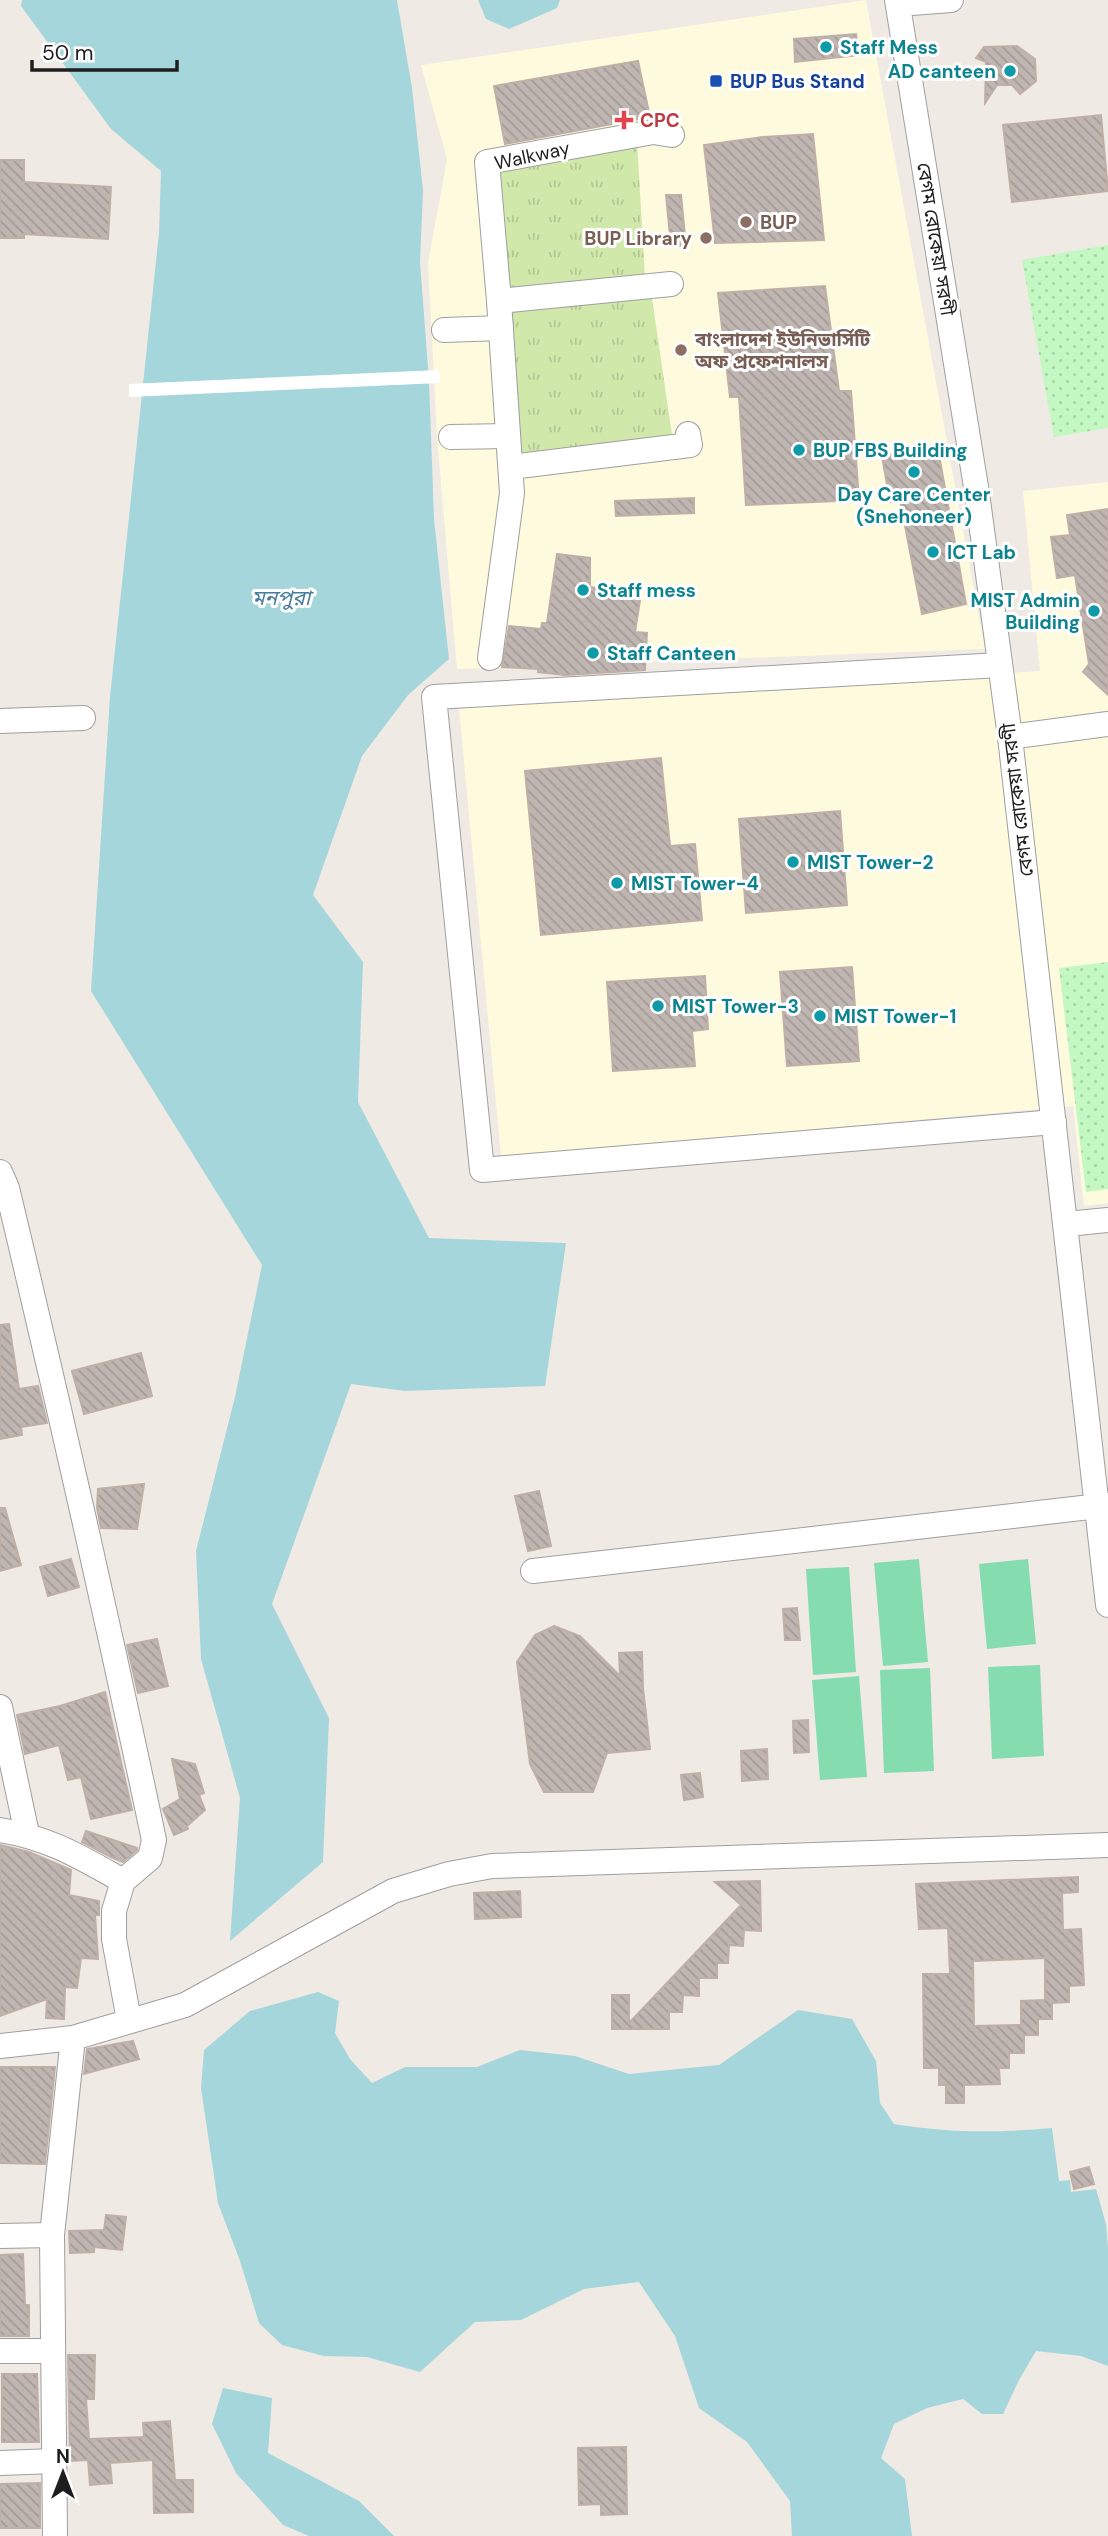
<svg xmlns="http://www.w3.org/2000/svg" width="1108" height="2536" font-family="'DM Sans','Noto Sans Bengali',sans-serif">
  <defs>
    <pattern id="grass-tufts" width="24" height="20" patternUnits="userSpaceOnUse" patternTransform="scale(1.75)"><rect width="24" height="20" fill="#d1e8ab"/><path d="M3 7l-1-3M5 7V3M7 7l1-3M15 17l-1-3M17 17v-4M19 17l1-3" fill="none" stroke="#b3c793"/></pattern>
    <pattern id="park-dots" width="8" height="8" patternUnits="userSpaceOnUse" patternTransform="scale(1.75)"><rect width="8" height="8" fill="#c4f8c2"/><path d="M2 2h.1M6 6h.1" fill="none" stroke="#a8d4a6" stroke-width="1.8" stroke-linecap="round"/></pattern>
    <pattern id="building-back-hatch" width="6" height="6" patternUnits="userSpaceOnUse" patternTransform="scale(1.75)"><rect width="6" height="6" fill="#bfb5b1"/><path d="M-1 5l2 2M0 0l6 6M5-1l2 2" fill="none" stroke="#a49b98"/></pattern>
  </defs>
  <rect width="100%" height="100%" fill="#efeae4"/>
  <!-- education -->
  <g fill="#fefade">
    <polygon points="866,0 985,649 457,669 437,437 428,263 447,159 421,65"/>
    <polygon points="1108,482 1108,1203 1084,1206 1073,1106 501,1157 459,708 1040,671 1023,491"/>
  </g>
  <!-- grass -->
  <g fill="url(#grass-tufts)">
    <polygon points="637,142 645,277 505,289 494,168"/>
    <polygon points="651,291 673,442 515,460 505,307"/>
  </g>
  <!-- park -->
  <g fill="url(#park-dots)">
    <polygon points="1108,245 1108,428 1054,437 1022,260"/>
    <polygon points="1108,962 1108,1189 1086,1192 1059,968"/>
  </g>
  <!-- pitch -->
  <g fill="#84dcaf">
    <polygon points="919,1559 928,1662 883,1666 874,1563"/>
    <polygon points="1028,1559 1036,1644 987,1649 979,1564"/>
    <polygon points="849,1567 856,1672 813,1675 806,1569"/>
    <polygon points="1040,1665 1044,1756 992,1759 988,1667"/>
    <polygon points="930,1668 934,1771 884,1773 880,1670"/>
    <polygon points="859,1676 867,1777 820,1780 812,1680"/>
  </g>
  <!-- water -->
  <g fill="#a5d6db">
    <polygon points="22,0 397,0 412,88 423,190 420,262 429,381 434,519 449,659 408,695 362,756 313,895 363,962 358,1102 429,1238 566,1243 545,1386 405,1391 351,1384 272,1604 329,1718 323,1862 230,1941 240,1798 201,1659 196,1551 235,1397 262,1265 91,991 110,697 159,233 161,171 111,129 21,6"/>
    <polygon points="478,0 560,0 557,8 509,29 486,19"/>
    <path d="M318 1992 339 2001 335 2033 350 2059 372 2083 405 2067H477L520 2050 575 2056 629 2074 719 2065 798 2010 852 2019 876 2061 880 2103 894 2124C947 2133 999 2133 1052 2128L1059 2181 1070 2180 1071 2192 1096 2189 1106 2224 1108 2248V2366L1081 2356 1036 2351 1019 2380 1003 2414H982L963 2399 927 2408 894 2424 881 2458 905 2479 912 2536H792L790 2501 747 2442 699 2408 675 2336 639 2282 584 2289 521 2320 475 2322 420 2372 367 2357 324 2356 282 2345 259 2323 240 2261 218 2203 201 2088 204 2050 250 2011Z"/>
    <polygon points="223,2388 272,2398 268,2453 359,2501 394,2536 309,2536 283,2525 236,2473 212,2424"/>
  </g>
  <!-- pier -->
  <polygon fill="#fff" points="439,370 440,383 129,397 129,384"/>
  <!-- building -->
  <g fill="url(#building-back-hatch)" stroke="#c0afa7" stroke-width="2" fill-rule="evenodd">
    <polygon points="856,34 859,55 795,62 794,39"/>
    <polygon points="1017,46 1035,59 1036,81 1020,94 1012,85 997,85 985,103 986,62 976,58 984,47"/>
    <polygon points="638,61 650,117 505,144 494,86"/>
    <polygon points="1101,115 1108,191 1012,202 1003,125"/>
    <polygon points="813,134 824,240 715,243 704,145 763,137"/>
    <polygon points="0,160 24,160 24,182 111,187 108,239 24,234 24,238 0,238"/>
    <polygon points="666,195 681,195 686,246 671,246"/>
    <polygon points="825,286 839,391 851,391 859,500 746,505 739,397 730,397 718,293"/>
    <polygon points="937,444 966,604 922,614 900,500 890,502 882,456"/>
    <polygon points="694,498 694,513 616,516 615,501"/>
    <polygon points="1108,509 1108,695 1083,672 1089,664 1075,575 1057,578 1051,537 1070,535 1067,515"/>
    <polygon points="557,554 590,558 590,587 641,594 635,632 647,633 645,670 565,675 538,672 538,669 502,667 509,626 541,629 542,623 547,623"/>
    <polygon points="661,758 670,846 695,844 702,920 541,935 525,771"/>
    <polygon points="840,811 847,905 746,913 739,819"/>
    <polygon points="852,967 859,1061 787,1066 780,972"/>
    <polygon points="705,976 708,1029 692,1031 695,1066 613,1071 607,982"/>
    <polygon points="9,1324 19,1389 38,1386 47,1423 21,1427 22,1435 0,1439 0,1325"/>
    <polygon points="141,1353 152,1396 84,1414 72,1371"/>
    <polygon points="144,1484 137,1529 101,1528 97,1508 98,1489"/>
    <polygon points="539,1491 551,1546 528,1551 515,1496"/>
    <polygon points="0,1508 5,1508 21,1565 0,1571"/>
    <polygon points="71,1559 79,1587 48,1596 40,1567"/>
    <polygon points="797,1608 800,1640 785,1640 783,1609"/>
    <polygon points="554,1626 580,1636 620,1676 619,1653 642,1652 643,1688 650,1749 607,1753 593,1792 544,1792 530,1764 517,1662 535,1635"/>
    <polygon points="157,1639 168,1686 138,1693 127,1645"/>
    <polygon points="105,1692 132,1810 91,1819 81,1777 68,1780 59,1745 25,1754 17,1715 60,1706"/>
    <polygon points="808,1720 809,1752 794,1753 793,1721"/>
    <polygon points="767,1749 768,1779 742,1781 741,1751"/>
    <polygon points="172,1759 195,1764 204,1793 199,1795 205,1810 187,1826 188,1829 174,1835 163,1809 180,1799"/>
    <polygon points="700,1773 703,1797 684,1800 681,1775"/>
    <polygon points="86,1831 137,1848 137,1850 123,1862 111,1857 82,1842"/>
    <polygon points="0,1845 29,1852 71,1870 69,1895 99,1901 99,1915 95,1915 98,1959 81,1958 77,1988 65,1987 64,2019 46,2018 47,1999 0,2016"/>
    <path d="M1078 1877V1892L1062 1893 1063 1930 1081 1929 1084 1985 1069 1986V2002L1052 2003V2019H1038V2035H1024V2053H1009V2068H999L1000 2084 964 2085V2103H946V2085H939V2068H924L923 1974H950L948 1928 919 1929 916 1884ZM1045 1958V2000L1021 2001V2025L974 2026 973 1961Z"/>
    <polygon points="760,1881 761,1931 744,1930 743,1946 729,1945 728,1963 717,1963 717,1978 699,1978 699,1996 683,1995 682,2012 669,2012 669,2029 612,2029 612,1995 629,1995 629,2023 741,1905 715,1882"/>
    <polygon points="520,1891 521,1917 475,1919 474,1893"/>
    <polygon points="133,2041 139,2059 84,2074 87,2049"/>
    <polygon points="0,2067 55,2067 45,2164 0,2163"/>
    <polygon points="1089,2167 1094,2184 1074,2189 1070,2172"/>
    <polygon points="106,2215 126,2217 122,2250 94,2247 94,2252 70,2253 69,2231 104,2230"/>
    <polygon points="23,2254 25,2305 29,2305 29,2336 0,2336 0,2255"/>
    <polygon points="68,2355 95,2355 94,2399 86,2399 89,2439 144,2437 143,2423 170,2421 175,2480 193,2480 193,2512 154,2513 153,2460 110,2463 112,2483 90,2485 88,2460 70,2461"/>
    <polygon points="2,2374 37,2374 39,2442 2,2442"/>
    <polygon points="626,2447 627,2514 601,2515 601,2504 579,2505 578,2448"/>
    <polygon points="40,2483 40,2528 0,2528 0,2484"/>
  </g>
  <g fill="none" stroke-linecap="round" stroke-linejoin="round">
    <!-- minor casing -->
    <g stroke="#9f9f9f" stroke-width="26">
      <g id="minor">
        <polyline points="897,0 977,493 1010,737 1108,1605"/>
        <polyline points="898,4 951,0"/>
        <polyline points="499,301 487,162 653,132 672,135"/>
        <polyline points="444,330 501,328"/>
        <polyline points="451,437 508,436"/>
        <polyline points="511,467 690,445 688,434"/>
        <polyline points="490,658 512,493 499,301 671,284"/>
        <polyline points="1000,665 434,697 482,1170 1054,1122"/>
        <polyline points="0,721 83,718"/>
        <polyline points="1010,737 1108,724"/>
        <path d="M0 1172 7 1188C59 1405 108 1622 154 1840L150 1858 123 1881 114 1911V1939L129 2020"/>
        <polyline points="1067,1224 1108,1220"/>
        <polyline points="533,1571 1108,1505"/>
        <polyline points="0,1707 27,1834"/>
        <path d="M0 1830C48 1837 82 1858 123 1881"/>
        <polyline points="0,2046 73,2038 185,2005 393,1891 449,1874 492,1866 1108,1845"/>
        <polyline points="0,2236 52,2235"/>
        <polyline points="0,2351 52,2351"/>
        <polyline points="0,2463 55,2461"/>
        <polyline points="55,2536 52,2235 73,2038"/>
      </g>
    </g>
    <!-- minor -->
    <use href="#minor" stroke="#fff" stroke-width="24"/>
  </g>
  <!-- markers -->
  <g fill="#0f9aa8" stroke="#fff" stroke-width="2.5">
    <circle cx="826" cy="47" r="7"/>
    <circle cx="1010" cy="71" r="7"/>
    <circle cx="799" cy="450" r="7"/>
    <circle cx="914" cy="472" r="7"/>
    <circle cx="933" cy="552" r="7"/>
    <circle cx="583" cy="590" r="7"/>
    <circle cx="1094" cy="611" r="7"/>
    <circle cx="593" cy="653" r="7"/>
    <circle cx="793" cy="862" r="7"/>
    <circle cx="617" cy="883" r="7"/>
    <circle cx="658" cy="1006" r="7"/>
    <circle cx="820" cy="1016" r="7"/>
  </g>
  <rect fill="#1a4fb4" stroke="#fff" stroke-width="2.5" x="709" y="74" width="14" height="14" rx="3.5"/>
  <path fill="#e0444e" stroke="#fff" stroke-width="2.5" d="M620.5 109.5h7v7h7v7h-7v7h-7v-7h-7v-7h7z"/>
  <g fill="#8d6e63" stroke="#fff" stroke-width="2.5">
    <circle cx="746" cy="222" r="7"/>
    <circle cx="706" cy="238" r="7"/>
    <circle cx="681" cy="350" r="7"/>
  </g>
  <g text-anchor="middle" stroke-width="6" stroke-linejoin="round" paint-order="stroke">
    <!-- culture labels -->
    <g font-size="19" font-weight="bold" fill="#0d838f" stroke="#fff" text-anchor="start">
      <text x="840" y="54">Staff Mess</text>
      <text x="996" y="78" text-anchor="end">AD canteen</text>
      <text x="813" y="457">BUP FBS Building</text>
      <text x="914" y="501" text-anchor="middle">Day Care Center<tspan x="914" dy="22">(Snehoneer)</tspan></text>
      <text x="947" y="559">ICT Lab</text>
      <text x="597" y="597">Staff mess</text>
      <text x="1080" y="607" text-anchor="end">MIST Admin<tspan x="1080" dy="22">Building</tspan></text>
      <text x="607" y="660">Staff Canteen</text>
      <text x="807" y="869">MIST Tower-2</text>
      <text x="631" y="890">MIST Tower-4</text>
      <text x="672" y="1013">MIST Tower-3</text>
      <text x="834" y="1023">MIST Tower-1</text>
    </g>
    <!-- transit labels -->
    <g font-size="19" font-weight="bold" fill="#164399" stroke="#fff" text-anchor="start">
      <text x="730" y="88">BUP Bus Stand</text>
    </g>
    <!-- health labels -->
    <g font-size="19" font-weight="bold" fill="#be3a42" stroke="#fff" text-anchor="start">
      <text x="640" y="127">CPC</text>
    </g>
    <!-- street labels -->
    <g font-size="19" fill="#1e1e1e" stroke="#fff">
      <text transform="translate(532 155) rotate(-12)" y="7">Walkway</text>
      <text transform="translate(936 239) rotate(81)" y="7">বেগম রোকেয়া সরণী</text>
      <text transform="translate(1017 800) rotate(-97)" y="7">বেগম রোকেয়া সরণী</text>
    </g>
    <!-- education labels -->
    <g font-size="19" font-weight="bold" fill="#785e54" stroke="#fff" text-anchor="start">
      <text x="760" y="229">BUP</text>
      <text x="692" y="245" text-anchor="end">BUP Library</text>
      <text x="695" y="346">বাংলাদেশ ইউনিভার্সিটি<tspan x="695" dy="22">অফ প্রফেশনালস</tspan></text>
    </g>
    <!-- water labels -->
    <g font-size="21" font-style="italic" fill="#477c9c" stroke="#fff">
      <text x="281" y="605">মনপুরা</text>
    </g>
  </g>
  <!-- north arrow -->
  <g transform="translate(63 2473)" stroke="#ffffff" stroke-width="5" paint-order="stroke">
  <path d="M0-5L12 26L0 18L-12 26Z" fill="#1e1e1e"/>
  <text y="-10" font-size="19" font-weight="bold" text-anchor="middle" fill="#1e1e1e">N</text>
  </g>
  <!-- scale -->
  <path d="M32 60v10h145v-10" fill="none" stroke="#1e1e1e" stroke-width="3.5"/>
  <text x="42" y="60" font-size="21" fill="#1e1e1e" stroke="#ffffff" stroke-width="5" paint-order="stroke">50 m</text>
</svg>
